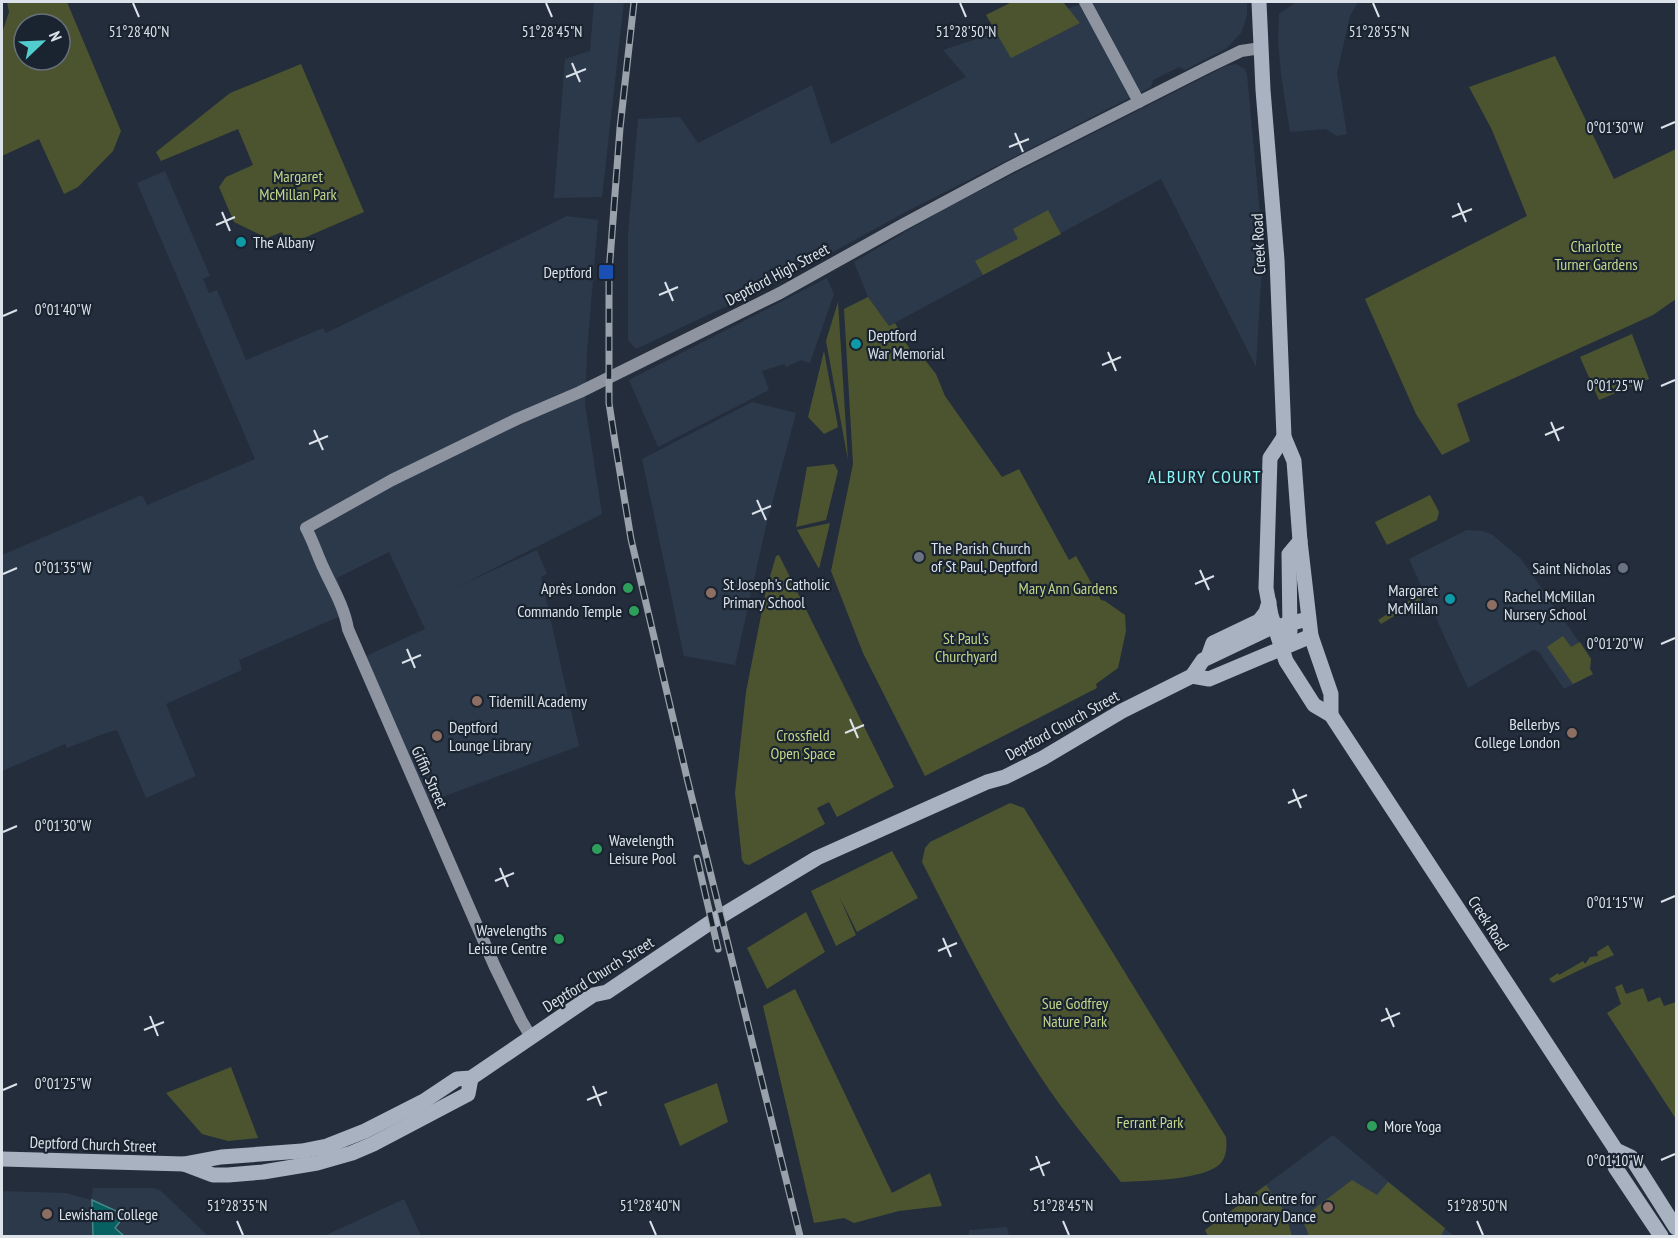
<svg xmlns="http://www.w3.org/2000/svg" width="1678" height="1238" font-family="'PT Sans Narrow',sans-serif">
  <rect width="100%" height="100%" fill="#242d3b"/>
  <!-- built -->
  <g fill="#2c394b">
    <polygon points="594,2 624,2 602,197 554,198 565,59 590,51"/>
    <polygon points="1088,2 1247,2 1247,16 1241,33 1227,48 1185,70 1179,67 1153,80 1151,87 904,213 780,281 636,349 628,340 628,234 638,119 680,117 698,143 812,85 831,144 966,77 943,50"/>
    <polygon points="1296,2 1358,2 1350,16 1337,73 1347,134 1337,136 1326,129 1290,132 1281,75 1278,40 1279,14"/>
    <polygon points="1236,64 1245,69 1247,74 1263,247 1256,367 1161,179 889,326 868,297 854,262 946,208 1226,66"/>
    <polygon points="165,171 210,276 203,279 209,293 217,290 246,360 323,328 326,333 567,216 598,220 587,352 585,404 602,514 457,587 537,550 547,574 541,577 579,746 429,802 366,656 425,629 389,552 337,578 350,612 239,660 242,670 166,704 196,776 146,798 117,730 106,733 67,748 65,744 2,771 2,555 142,495 147,505 255,459 137,183"/>
    <polygon points="827,278 834,294 810,363 801,360 786,367 784,364 762,371 769,390 658,447 629,380"/>
    <polygon points="752,402 796,413 766,526 735,665 684,656 642,459"/>
    <polygon points="1467,530 1483,531 1493,535 1521,559 1591,659 1590,669 1593,674 1564,689 1539,652 1533,650 1468,688 1409,559"/>
    <polygon points="1333,1135 1454,1236 1208,1236 1205,1230"/>
    <polygon points="93,1188 154,1188 161,1191 208,1236 124,1236 115,1228 125,1215 92,1201 93,1236 2,1236 2,1191 66,1193 91,1200"/>
    <polygon points="404,1199 421,1236 323,1236 324,1236"/>
    <polygon points="1007,1227 1009,1236 969,1236 969,1230"/>
  </g>
  <!-- green -->
  <g fill="#4c542f" fill-rule="evenodd">
    <path d="M7 2H67L121 131 113 151 78 187 64 194 39 139 2 156V33L9 12ZM24 24H60V60H24Z"/>
    <polygon points="1012,2 1063,2 1080,23 1011,58 986,15"/>
    <polygon points="1555,56 1614,179 1676,149 1676,299 1653,315 1457,404 1470,441 1442,455 1416,414 1365,299 1527,216 1492,130 1469,87"/>
    <polygon points="301,64 364,212 288,245 282,232 267,238 234,222 219,187 226,177 253,165 238,129 161,161 156,152 230,93"/>
    <polygon points="1048,210 1061,234 983,275 975,261 1018,239 1013,229"/>
    <polygon points="868,297 889,326 895,323 914,357 925,360 936,374 945,396 1002,477 1019,469 1069,560 1076,556 1101,600 1105,601 1125,615 1126,631 1118,668 1096,684 1097,688 925,776 863,653 831,571 853,464 844,309"/>
    <polygon points="838,302 848,460 826,341"/>
    <polygon points="1632,334 1649,379 1599,400 1580,357"/>
    <polygon points="824,351 838,427 824,434 808,417"/>
    <polygon points="834,464 838,471 826,520 796,527 807,467"/>
    <polygon points="1430,495 1439,512 1437,520 1387,545 1375,522"/>
    <polygon points="830,523 819,569 797,530"/>
    <polygon points="779,555 894,787 837,817 829,802 817,808 825,824 749,865 745,864 742,860 735,793 746,692 766,590 776,556"/>
    <polygon points="1421,593 1419,614 1401,612 1381,624 1378,620 1392,611 1395,614 1404,604"/>
    <polygon points="1563,636 1571,647 1580,642 1591,659 1590,669 1593,674 1573,684 1547,647"/>
    <path d="M1010 803 1024 808 1226 1137C1227 1146 1227 1157 1220 1164 1204 1180 1144 1181 1121 1182 1093 1147 1064 1113 1040 1076 995 1008 959 935 922 862L925 848 930 842Z"/>
    <polygon points="892,851 918,898 857,932 839,896 856,935 836,946 811,891"/>
    <polygon points="806,912 825,952 767,989 747,948"/>
    <polygon points="1608,945 1614,955 1584,968 1553,983 1549,979 1558,973 1559,975 1583,961 1585,964 1590,957 1598,956 1597,952"/>
    <polygon points="1622,984 1626,994 1643,988 1648,1002 1660,997 1664,1006 1676,1002 1676,1119 1607,1013 1621,1004 1615,987"/>
    <polygon points="795,989 892,1193 930,1173 942,1206 899,1211 854,1223 844,1218 814,1223 763,1006"/>
    <polygon points="231,1067 258,1138 228,1141 202,1134 166,1093"/>
    <polygon points="717,1083 728,1122 680,1146 664,1104"/>
    <polygon points="1352,1180 1377,1195 1388,1182 1445,1228 1441,1236 1309,1236 1302,1218"/>
    <polygon points="1266,1185 1285,1212 1292,1236 1208,1236 1205,1230"/>
  </g>
  <!-- water -->
  <polygon fill="#076061" stroke="#47878a" stroke-width="1.5" points="92,1200 125,1215 115,1228 124,1236 93,1236"/>
  <g fill="none" stroke-linecap="round" stroke-linejoin="round">
    <!-- secondary -->
    <g stroke="#8e95a1" stroke-width="12">
      <polyline points="1085,2 1139,102"/>
      <path d="M531 1037 521 1020 495 967 348 629C344 606 332 587 323 567 317 554 313 541 306 528L392 480 517 419 580 392 780 293 902 225 1012 166 1208 67 1241 51 1261 48"/>
    </g>
    <!-- primary -->
    <g stroke="#a9b2c1" stroke-width="15">
      <polyline points="1259,2 1263,90 1277,260 1284,437 1294,461 1300,541 1311,636 1331,694 1331,715"/>
      <polyline points="1284,437 1270,458 1266,588 1271,615 1286,661 1314,705 1331,715 1616,1150 1631,1157 1676,1228"/>
      <polyline points="1290,632 1289,554 1300,541"/>
      <polyline points="1208,657 1213,643 1259,621 1266,612 1269,602"/>
      <polyline points="1192,676 1209,679 1311,636"/>
      <polyline points="1616,1150 1615,1167 1661,1236"/>
      <polyline points="2,1159 184,1164 221,1157 302,1151 327,1146 365,1131 424,1101 457,1079 471,1078 593,995 607,992 708,924 817,858 987,782 1005,777 1043,758 1122,711 1192,676 1203,660 1268,629 1308,619"/>
      <polyline points="184,1164 213,1175 228,1175 263,1172 317,1163 352,1153 373,1144 468,1094 471,1078"/>
    </g>
    <!-- tram -->
    <polyline stroke="#99a1ab" stroke-width="1.5" points="20,1236 69,1236"/>
    <!-- rail casing -->
    <g stroke="#99a1ab" stroke-width="7">
      <g id="rail">
        <polyline points="634,2 620,128 609,273 609,403 615,442 631,539 687,778 800,1236"/>
        <polyline points="697,858 718,949"/>
      </g>
    </g>
    <!-- rail -->
    <use href="#rail" stroke="#1a2430" stroke-width="4.5" stroke-dasharray="14" stroke-linecap="butt"/>
  </g>
  <!-- ticks -->
  <path fill="none" stroke="#dbe2ea" stroke-width="2" d="M133 3 139 17M546 3 552 17M960 3 966 17M1373 3 1379 17M572 63 580 82M566 77 586 69M1661 128 1675 122M1015 133 1023 152M1009 147 1029 139M1458 203 1466 222M222 212 230 231M1452 217 1472 209M216 225 235 217M665 282 673 301M659 295 678 287M3 316 17 310M1108 352 1116 371M1102 365 1121 357M1661 386 1675 380M1551 422 1559 441M314 430 323 450M1545 435 1564 427M309 444 328 436M757 500 766 520M752 514 771 506M1200 570 1209 590M3 574 17 568M1195 584 1214 576M1661 644 1675 638M407 649 415 668M402 663 421 655M850 719 858 738M845 733 864 725M1293 789 1301 808M1288 803 1307 795M3 832 17 826M500 868 508 887M495 881 514 873M1661 902 1675 896M943 938 951 957M938 951 957 943M1386 1008 1394 1027M150 1016 158 1036M1381 1021 1400 1013M144 1030 164 1022M593 1086 601 1106M3 1090 17 1084M587 1100 607 1092M1036 1156 1044 1176M1661 1160 1675 1154M1030 1170 1050 1162M237 1221 243 1235M650 1221 656 1235M1063 1221 1069 1235M1477 1221 1483 1235"/>
  <!-- markers -->
  <g fill="#0f9aa8" stroke="#1a2430" stroke-width="2">
    <circle cx="241" cy="242" r="6"/>
    <circle cx="856" cy="344" r="6"/>
    <circle cx="1450" cy="599" r="6"/>
  </g>
  <rect fill="#1a4fb4" stroke="#1a2430" stroke-width="2" x="598" y="264" width="16" height="16" rx="3"/>
  <g fill="#6b7280" stroke="#1a2430" stroke-width="2">
    <circle cx="919" cy="557" r="6"/>
    <circle cx="1623" cy="568" r="6"/>
  </g>
  <g fill="#2e9e5b" stroke="#1a2430" stroke-width="2">
    <circle cx="628" cy="588" r="6"/>
    <circle cx="634" cy="611" r="6"/>
    <circle cx="597" cy="849" r="6"/>
    <circle cx="559" cy="939" r="6"/>
    <circle cx="1372" cy="1126" r="6"/>
  </g>
  <g fill="#8d6e63" stroke="#1a2430" stroke-width="2">
    <circle cx="711" cy="593" r="6"/>
    <circle cx="1492" cy="605" r="6"/>
    <circle cx="477" cy="701" r="6"/>
    <circle cx="1572" cy="733" r="6"/>
    <circle cx="437" cy="736" r="6"/>
    <circle cx="1328" cy="1207" r="6"/>
    <circle cx="47" cy="1214" r="6"/>
  </g>
  <g text-anchor="middle" stroke-width="4.5" stroke-linejoin="round" paint-order="stroke">
    <!-- park labels -->
    <g font-size="16" fill="#c5d788" stroke="#1a2430">
      <text x="298" y="182">Margaret<tspan x="298" dy="18">McMillan Park</tspan></text>
      <text x="1596" y="252">Charlotte<tspan x="1596" dy="18">Turner Gardens</tspan></text>
      <text x="1068" y="594">Mary Ann Gardens</text>
      <text x="966" y="644">St Paul's<tspan x="966" dy="18">Churchyard</tspan></text>
      <text x="803" y="741">Crossfield<tspan x="803" dy="18">Open Space</tspan></text>
      <text x="1075" y="1009">Sue Godfrey<tspan x="1075" dy="18">Nature Park</tspan></text>
      <text x="1150" y="1128">Ferrant Park</text>
    </g>
    <!-- poi labels -->
    <g font-size="16" fill="#dbe2ea" stroke="#1a2430" text-anchor="start">
      <text x="253" y="248">The Albany</text>
      <text x="592" y="278" text-anchor="end">Deptford</text>
      <text x="868" y="341">Deptford<tspan x="868" dy="18">War Memorial</tspan></text>
      <text x="931" y="554">The Parish Church<tspan x="931" dy="18">of St Paul, Deptford</tspan></text>
      <text x="1611" y="574" text-anchor="end">Saint Nicholas</text>
      <text x="723" y="590">St Joseph's Catholic<tspan x="723" dy="18">Primary School</tspan></text>
      <text x="616" y="594" text-anchor="end">Après London</text>
      <text x="1438" y="596" text-anchor="end">Margaret<tspan x="1438" dy="18">McMillan</tspan></text>
      <text x="1504" y="602">Rachel McMillan<tspan x="1504" dy="18">Nursery School</tspan></text>
      <text x="622" y="617" text-anchor="end">Commando Temple</text>
      <text x="489" y="707">Tidemill Academy</text>
      <text x="1560" y="730" text-anchor="end">Bellerbys<tspan x="1560" dy="18">College London</tspan></text>
      <text x="449" y="733">Deptford<tspan x="449" dy="18">Lounge Library</tspan></text>
      <text x="609" y="846">Wavelength<tspan x="609" dy="18">Leisure Pool</tspan></text>
      <text x="547" y="936" text-anchor="end">Wavelengths<tspan x="547" dy="18">Leisure Centre</tspan></text>
      <text x="1384" y="1132">More Yoga</text>
      <text x="1316" y="1204" text-anchor="end">Laban Centre for<tspan x="1316" dy="18">Contemporary Dance</tspan></text>
      <text x="59" y="1220">Lewisham College</text>
    </g>
    <!-- street labels -->
    <g font-size="16" fill="#dbe2ea" stroke="#1a2430">
      <text transform="translate(1258 244) rotate(-93)" y="6">Creek Road</text>
      <text transform="translate(777 274) rotate(-28)" y="6">Deptford High Street</text>
      <text transform="translate(1062 725) rotate(-29)" y="6">Deptford Church Street</text>
      <text transform="translate(430 777) rotate(66)" y="6">Giffin Street</text>
      <text transform="translate(1489 923) rotate(57)" y="6">Creek Road</text>
      <text transform="translate(598 974) rotate(-32)" y="6">Deptford Church Street</text>
      <text transform="translate(93 1144) rotate(2)" y="6">Deptford Church Street</text>
    </g>
    <!-- neighbourhood labels -->
    <g font-size="18" letter-spacing="1.5" fill="#8cf7f8" stroke="#1a2430">
      <text x="1205" y="483">ALBURY COURT</text>
    </g>
  </g>
  <g font-size="15" text-anchor="middle" fill="#dbe2ea" stroke="#1a2430" stroke-width="4.5" stroke-linejoin="round" paint-order="stroke">
    <text x="139" y="37">51°28'40"N</text>
    <text x="552" y="37">51°28'45"N</text>
    <text x="966" y="37">51°28'50"N</text>
    <text x="1379" y="37">51°28'55"N</text>
    <text x="1615" y="133">0°01'30"W</text>
    <text x="63" y="315">0°01'40"W</text>
    <text x="1615" y="391">0°01'25"W</text>
    <text x="63" y="573">0°01'35"W</text>
    <text x="1615" y="649">0°01'20"W</text>
    <text x="63" y="831">0°01'30"W</text>
    <text x="1615" y="908">0°01'15"W</text>
    <text x="63" y="1089">0°01'25"W</text>
    <text x="1615" y="1166">0°01'10"W</text>
    <text x="237" y="1211">51°28'35"N</text>
    <text x="650" y="1211">51°28'40"N</text>
    <text x="1063" y="1211">51°28'45"N</text>
    <text x="1477" y="1211">51°28'50"N</text>
  </g>
  <!-- border -->
  <rect width="1678" height="1238" fill="none" stroke="#dbe2ea" stroke-width="6"/>
  <!-- north arrow -->
  <g transform="translate(42 42) rotate(67)"><circle r="28" fill="#1a2430" stroke="#67707a" stroke-width="1.5"/>
  <path d="M0-4.5L10 22L0 15L-10 22Z" fill="#52cdce"/>
  <text y="-9" font-size="16" font-weight="bold" text-anchor="middle" fill="#dbe2ea">N</text>
  </g>
</svg>
